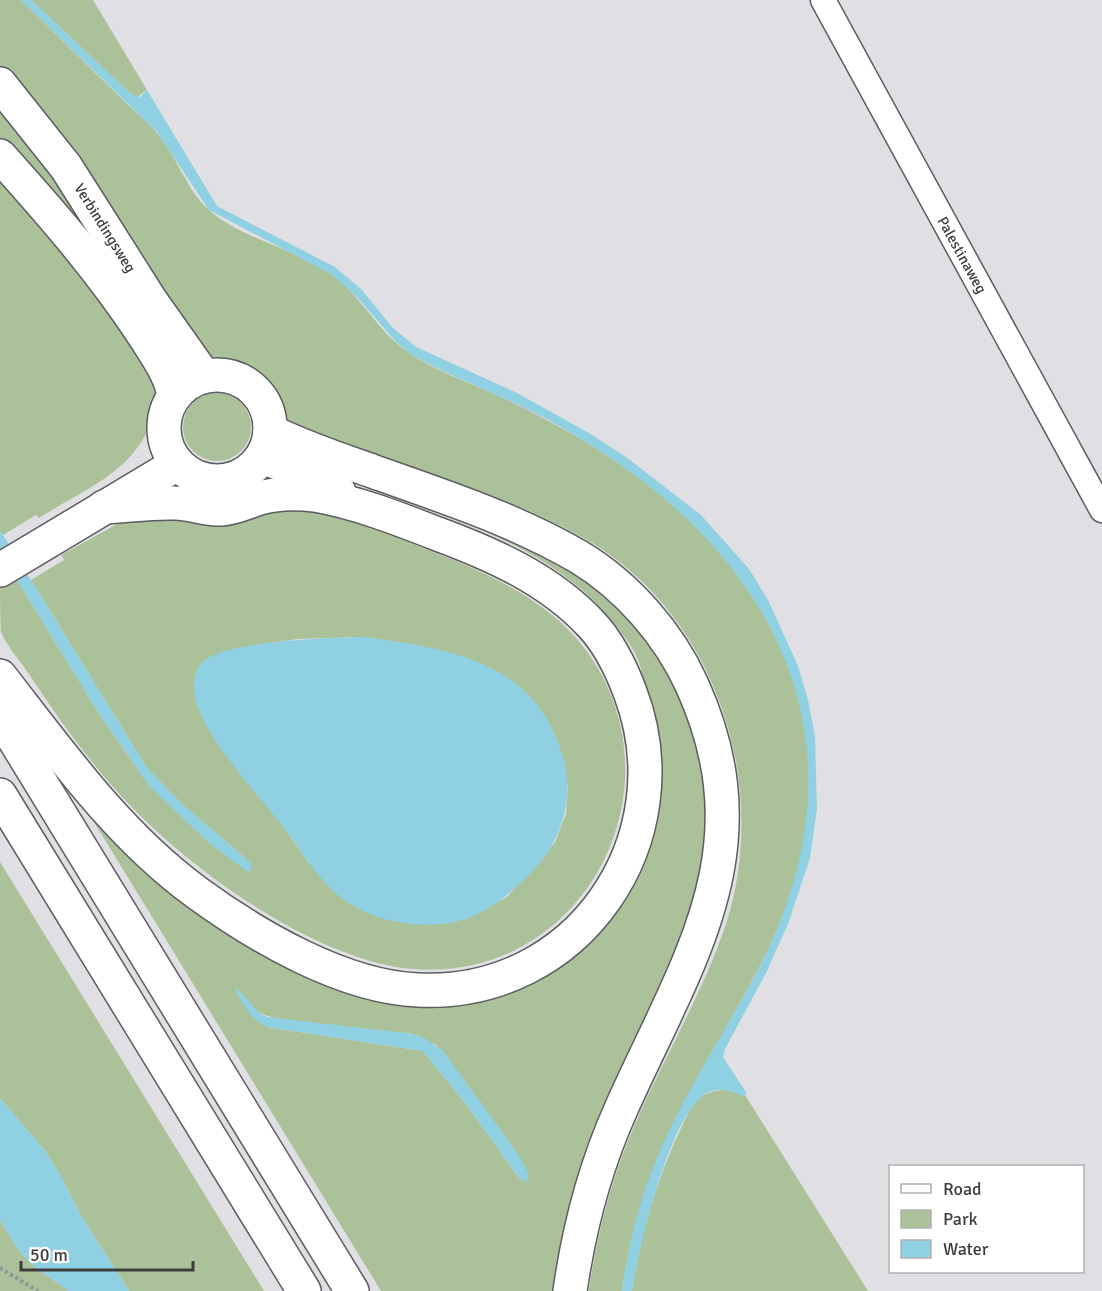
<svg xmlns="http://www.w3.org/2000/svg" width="1102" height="1291" font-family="Signika,sans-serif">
  <rect width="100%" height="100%" fill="#e0dfe3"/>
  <!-- green -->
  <g fill="#aac19a" fill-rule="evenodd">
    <path d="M0 0H21C54 32 86 64 119 96 131 108 145 119 156 132 176 154 187 191 209 210 237 236 296 250 330 273 361 295 377 331 408 352 436 372 470 382 501 397 524 407 547 420 569 432 720 517 835 659 804 841 788 936 731 1014 687 1097 655 1157 631 1224 622 1291H589C597 1231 614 1170 639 1115 668 1051 704 990 726 924 772 782 714 607 578 535 530 509 478 489 426 472 402 464 376 462 352 453 337 448 295 430 283 421 273 412 272 391 257 379 243 367 226 368 210 361L0 74Z"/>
    <polygon points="31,0 93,0 147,90 136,98 131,94"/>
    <polygon points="0,95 149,310 0,147"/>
    <path d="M0 167 96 278 160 394C144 469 98 481 39 518L36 515 3 535 0 530Z"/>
    <circle cx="217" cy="427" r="34"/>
    <path d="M344 470 534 543 625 605 692 705 712 849 561 1291H381L83 804 229 924 460 996 618 896C624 854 630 812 636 770 640 738 647 707 642 675 640 658 630 644 620 631 556 542 438 515 341 478ZM252 1006 259 1013 277 1019 413 1034 436 1045 481 1103 528 1179 525 1181 519 1178 469 1108 423 1051 267 1027Z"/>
    <path d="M269 507C290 509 313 509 334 513 364 518 399 539 428 550 485 572 548 599 585 649 686 785 585 982 414 969 327 963 213 885 151 826 103 781 65 729 29 674 20 661 7 646 1 632 0 618 0 570 0 552L98 712 150 787 251 863 183 805 147 768 31 580 64 560 61 555 121 522ZM362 637 438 650 568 785 566 814 555 842 507 897 455 922H400L310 864 282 825 257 645 298 639Z"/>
    <polygon points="0,862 264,1291 129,1291 80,1214 62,1178 45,1151 0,1098"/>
    <path d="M726 1090 745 1095 868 1291H632C640 1239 654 1189 675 1141 681 1129 686 1115 694 1104 702 1093 714 1090 726 1090Z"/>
    <polygon points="0,1220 20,1252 36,1268 69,1291 0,1291"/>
  </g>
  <!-- water -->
  <g fill="#8fd1e3">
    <path d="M21 0H31L131 94 140 97 147 90 217 206 335 267 361 289 393 328 416 347 517 393 589 433 626 457 701 515 749 569 768 600 798 666 808 700 815 736 817 809 810 858 788 924 766 973 725 1049 723 1057 746 1092 745 1097C733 1091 721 1087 709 1092 671 1107 638 1251 632 1291H622C629 1237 644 1183 668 1133 695 1076 730 1024 759 968 864 764 795 583 612 459 577 435 538 413 499 396 468 382 438 370 409 353L396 342 356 296 331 274 209 210 157 132Z"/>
    <polygon points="0,530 147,768 183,805 251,863 251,870 248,872 209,843 150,787 98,712 0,552"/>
    <path d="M362 637C450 648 538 661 564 761 575 803 559 846 529 875 509 895 484 916 455 922 422 929 376 922 349 903 319 884 303 851 281 824 254 790 216 750 199 710 193 696 191 678 200 665 218 640 331 638 362 637Z"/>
    <polygon points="237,988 259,1013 267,1017 413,1034 425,1038 444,1052 518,1154 528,1172 528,1179 525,1182 519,1178 469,1108 423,1051 267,1027 252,1017 235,991"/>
    <polygon points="0,1098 45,1151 62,1178 80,1214 129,1291 69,1291 36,1268 20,1252 0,1220"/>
  </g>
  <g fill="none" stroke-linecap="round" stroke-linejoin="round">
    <!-- minor casing -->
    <g stroke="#5d5c60" stroke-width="27">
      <polyline id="minor" points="823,0 1102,510"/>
    </g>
    <!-- secondary casing -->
    <g stroke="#5d5c60" stroke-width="36">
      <g id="secondary">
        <polyline points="0,84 66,167 151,301 204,376"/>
        <path d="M0 156C51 213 101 270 143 334 155 353 170 373 174 395"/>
      </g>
    </g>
    <!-- primary casing -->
    <g stroke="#5d5c60" stroke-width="36">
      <g id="primary">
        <circle cx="217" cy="428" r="53"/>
        <polyline points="0,570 177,464"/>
      </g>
    </g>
    <!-- motorway casing -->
    <g stroke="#5d5c60" stroke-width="36">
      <g id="motorway">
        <path d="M270 431C302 447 338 459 372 471 442 496 514 519 579 557 627 586 669 634 692 685 767 850 687 961 621 1109 595 1167 579 1228 570 1291"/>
        <polyline points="262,457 313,476 339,492"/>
        <path d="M0 676C60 753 117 834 196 892 256 936 343 987 418 990 578 998 686 839 630 692 621 668 609 643 591 624 549 579 492 554 435 533 397 518 355 502 315 495 297 493 277 493 260 498 247 502 235 508 222 509 206 510 191 503 175 503 152 502 127 506 104 507"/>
        <polyline points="0,716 352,1291"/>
        <polyline points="0,795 304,1291"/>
      </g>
    </g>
    <!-- path -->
    <polyline stroke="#939295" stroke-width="4" stroke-dasharray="3 3" stroke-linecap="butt" points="0,1268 38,1291"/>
    <!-- minor -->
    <use href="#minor" stroke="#fff" stroke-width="24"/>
    <!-- secondary -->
    <use href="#secondary" stroke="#fff" stroke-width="33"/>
    <!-- primary -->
    <use href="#primary" stroke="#fff" stroke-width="33"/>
    <!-- motorway -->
    <use href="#motorway" stroke="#fff" stroke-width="33"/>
  </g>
  <g text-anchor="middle" stroke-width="4.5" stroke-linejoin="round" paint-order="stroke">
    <!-- street labels -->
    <g font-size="15" fill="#3d3d3e" stroke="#fff">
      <text transform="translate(105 228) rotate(58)" y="5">Verbindingsweg</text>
      <text transform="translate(962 255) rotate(61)" y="5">Palestinaweg</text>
    </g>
  </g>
  <!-- legend -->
  <rect x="889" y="1165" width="195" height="108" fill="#ffffff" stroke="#b1b1b2" stroke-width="1.5"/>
  <rect x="901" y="1184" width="30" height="9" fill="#ffffff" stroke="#b1b1b2" stroke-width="1.5"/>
  <text x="943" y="1195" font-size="18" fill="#3d3d3e">Road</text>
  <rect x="901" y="1210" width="30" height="18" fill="#aac19a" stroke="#b1b1b2" stroke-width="1.5"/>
  <text x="943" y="1225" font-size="18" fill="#3d3d3e">Park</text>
  <rect x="901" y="1240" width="30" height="18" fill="#8fd1e3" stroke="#b1b1b2" stroke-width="1.5"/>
  <text x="943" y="1255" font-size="18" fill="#3d3d3e">Water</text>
  <!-- scale -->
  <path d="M21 1261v9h172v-9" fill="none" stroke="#3d3d3e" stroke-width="3"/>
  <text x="30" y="1261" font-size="18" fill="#3d3d3e" stroke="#ffffff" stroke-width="4.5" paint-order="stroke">50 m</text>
</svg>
